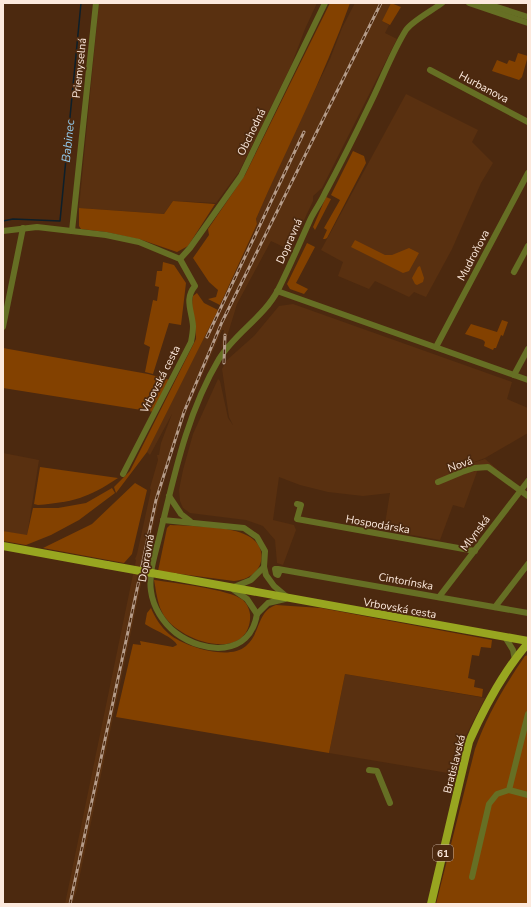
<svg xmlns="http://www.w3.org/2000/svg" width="531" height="907" font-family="'Nunito Sans',sans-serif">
  <rect width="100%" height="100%" fill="#4c290f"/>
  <!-- built -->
  <g fill="#593010">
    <polygon points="99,3 317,3 305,29 291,66 239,172 216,203 173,201 164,214 79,208"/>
    <polygon points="355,3 391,3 382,21 389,25 385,33 397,39 322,188 313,196 313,201 290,250 271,241 237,304 226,340 221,349 224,330 222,330 185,415 168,466 155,518 77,889 72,904 65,904 136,560 135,559 137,554 151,490 150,488 158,460 157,455 159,455 161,443 172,414 150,455 147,452 218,310 252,237 257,224 256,219 288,145 330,59 342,28"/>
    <polygon points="406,94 478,130 472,142 493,163 481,183 452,249 426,297 414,292 409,297 375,281 369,289 338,276 343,262 321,250"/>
    <polygon points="293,304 512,382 507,399 528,408 528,433 485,458 469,464 485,459 497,469 494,473 490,470 478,469 464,508 453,505 440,540 384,530 390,493 363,496 328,492 300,485 279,477 273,520 294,525 296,530 283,565 277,563 275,540 263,526 246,520 190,513 183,508 180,501 179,490 183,470 193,434 218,379 220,381 228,418 233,425 229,417 222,369 227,360 254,336 279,306"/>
    <polygon points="3,453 39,460 27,536 3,531"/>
    <polygon points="345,674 485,698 459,749 454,774 329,753"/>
  </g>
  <!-- green -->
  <g fill="#834100">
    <path d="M330 3H350C324 77 287 147 256 219L257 224 220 305 208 299 216 297 218 290 209 282 193 258 209 235 208 229 245 175Z"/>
    <polygon points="391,3 401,7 390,25 382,21"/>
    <polygon points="518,53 528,56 522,77 519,80 492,71 497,60 507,64 509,60 515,62"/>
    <polygon points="353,151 364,156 366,163 327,238 325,239 323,239 327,230 324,228 340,200 331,195"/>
    <polygon points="326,197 331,199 315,230 313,227"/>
    <polygon points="173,201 215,204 188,246 177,252 142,240 106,232 81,229 79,226 79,208 164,214"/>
    <polygon points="355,240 385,255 392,255 409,248 419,253 409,271 403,273 351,247"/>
    <polygon points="307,243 315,247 296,283 308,289 304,294 290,289 287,284"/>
    <polygon points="163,262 174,265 186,283 181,325 169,323 153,374 145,372 150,347 144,344 153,300 157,301 159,287 155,286 157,271 162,271"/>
    <polygon points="420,266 424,278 423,282 417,285 415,284 412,278 418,267"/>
    <path d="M197 293 204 303 218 310 147 452 116 493 114 487 130 471 196 339C196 326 190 307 193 296Z"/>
    <polygon points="502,320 508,322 503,336 501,335 496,348 494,348 493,350 484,346 485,342 483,340 465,334 471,324 497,332"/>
    <polygon points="3,348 148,374 170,380 154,412 3,388"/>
    <path d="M40 467 118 478C88 498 73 502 38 505L34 504Z"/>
    <polygon points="135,483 147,490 132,554 124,563 43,548 92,524"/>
    <polygon points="112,488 115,493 79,520 51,535 26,545 3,541 3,531 27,535 33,508 58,508 86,503"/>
    <path d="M170 525C190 526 226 526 244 534 272 545 265 579 234 581L158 571 167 528Z"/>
    <path d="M154 580C173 583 229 589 243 600 248 605 251 612 250 620 245 664 175 640 162 612 157 602 156 590 154 580Z"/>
    <path d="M276 605 321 608 492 640 491 648 481 647 479 656 472 655 468 678 475 680 474 687 483 689 482 697 345 674 329 753 116 717 133 644 141 645 140 641 173 647 177 645C175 638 152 629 145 624L147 613 151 608C155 618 161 627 169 634 185 647 229 661 246 646 261 633 257 611 276 605Z"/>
    <path d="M528 655V904H436L475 749C487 715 505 685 525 656Z"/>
  </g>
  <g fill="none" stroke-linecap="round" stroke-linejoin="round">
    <!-- stream -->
    <polyline stroke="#0d1f2a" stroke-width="1.5" points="3,221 13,219 60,221 81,3"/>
    <!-- minor -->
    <g stroke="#666f24" stroke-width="6">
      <polyline points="469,3 528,23"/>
      <polyline points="484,3 528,17"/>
      <polyline points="430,70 528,122"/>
      <path d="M3 231 37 227 106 235 139 242 180 259 195 286C184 299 192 311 193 326 193 331 192 337 191 342L123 474"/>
      <polyline points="72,231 96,3"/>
      <polyline points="180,259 190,248 241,176 325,3"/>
      <polyline points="514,272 528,246"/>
      <polyline points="277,291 528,380"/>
      <polyline points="3,327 23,228"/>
      <polyline points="436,347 528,173"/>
      <polyline points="514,375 528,349"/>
      <polyline points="438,482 462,472 474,468 488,467 528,496"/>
      <polyline points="169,496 181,514 190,521"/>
      <polyline points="297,504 301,505 297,519 475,551"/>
      <polyline points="163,520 244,528 257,537 265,551 264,567 266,575 274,586 287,597"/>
      <polyline points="280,570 278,575 276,574 275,569 278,569 528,613"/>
      <polyline points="234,587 251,580 264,567"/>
      <polyline points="234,590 247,599 257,614"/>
      <polyline points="439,597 528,481"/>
      <polyline points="495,607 528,564"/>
      <path d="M257 614C250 657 204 654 176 633 163 623 153 607 151 591 148 572 157 549 161 530 175 472 188 411 219 359 235 333 264 317 278 290 290 266 300 242 311 218 315 210 321 202 325 193 340 165 354 137 368 108 380 85 392 52 406 30 412 21 433 10 442 3"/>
      <polyline points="257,614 268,603 285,599"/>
      <polyline points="505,637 513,650 515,660"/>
      <polyline points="369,770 377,771 390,803"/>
      <polyline points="509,790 528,795"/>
      <polyline points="472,877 489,804 497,794 509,790 528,714"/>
    </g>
    <!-- major -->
    <g stroke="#98a620" stroke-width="8">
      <polyline points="3,546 107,565"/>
      <polyline points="174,577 528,641"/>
      <path d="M431 904 469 742C484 708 504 671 528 643"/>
    </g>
    <!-- rail casing -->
    <g stroke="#b59c8a" stroke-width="3">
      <g id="rail">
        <polyline points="207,337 304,132"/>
        <polyline points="224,363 225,335"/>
        <polyline points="70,904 156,500 184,412 222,322 381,3"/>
      </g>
    </g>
    <!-- rail -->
    <use href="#rail" stroke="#4c290f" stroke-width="1.5" stroke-dasharray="4.5" stroke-linecap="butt"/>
    <!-- major-bridge -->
    <polyline stroke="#98a620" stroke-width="8" points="107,565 174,577"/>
  </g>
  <g text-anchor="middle" stroke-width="3.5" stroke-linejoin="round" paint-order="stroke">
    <!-- shield labels -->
    <rect fill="#4c290f" stroke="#c7af9f" stroke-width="1" x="433" y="845" width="20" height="16" rx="3"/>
    <g font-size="10" font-weight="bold" fill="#fce9dd">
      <text x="443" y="857">61</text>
    </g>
    <!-- street labels -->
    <g font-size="11" fill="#fce9dd" stroke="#4c290f">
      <text transform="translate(79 68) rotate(-84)" y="4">Priemyselná</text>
      <text transform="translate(484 87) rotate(28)" y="4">Hurbanova</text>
      <text transform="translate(251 132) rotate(-64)" y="4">Obchodná</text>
      <text transform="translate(289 241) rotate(-66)" y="4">Dopravná</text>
      <text transform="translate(473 255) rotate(-62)" y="4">Mudroňova</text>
      <text transform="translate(160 379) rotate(-63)" y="4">Vrbovská cesta</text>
      <text transform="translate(460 464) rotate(-19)" y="4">Nová</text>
      <text transform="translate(378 524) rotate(10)" y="4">Hospodárska</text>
      <text transform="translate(475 533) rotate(-53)" y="4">Mlynská</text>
      <text transform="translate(146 558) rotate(-80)" y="4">Dopravná</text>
      <text transform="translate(406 581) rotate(10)" y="4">Cintorínska</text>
      <text transform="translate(400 608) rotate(10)" y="4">Vrbovská cesta</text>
      <text transform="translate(454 764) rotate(-76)" y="4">Bratislavská</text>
    </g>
    <!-- water labels -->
    <g font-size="12" font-style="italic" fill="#93cbed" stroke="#4c290f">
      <text transform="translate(68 141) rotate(-84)" y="4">Babinec</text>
    </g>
  </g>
  <!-- border -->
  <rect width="531" height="907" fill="none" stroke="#fce9dd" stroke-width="8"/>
</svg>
